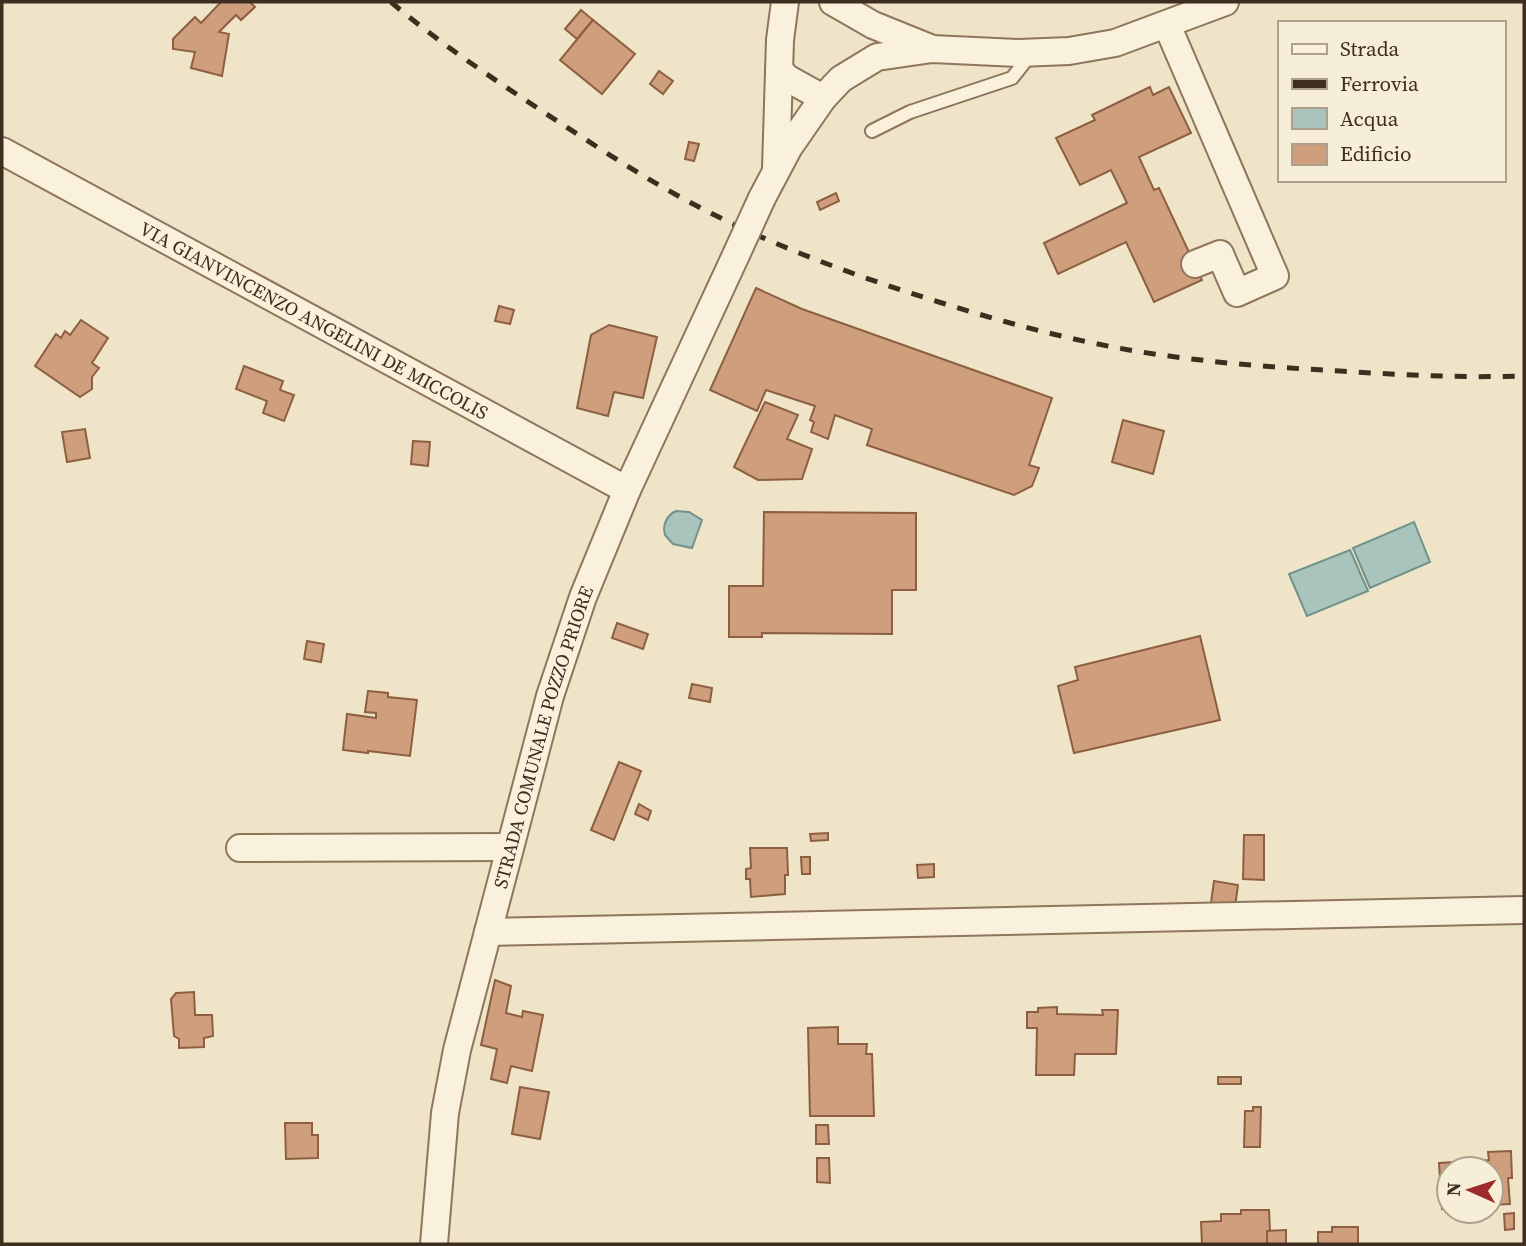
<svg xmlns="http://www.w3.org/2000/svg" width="1526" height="1246" font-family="'Source Serif 4',serif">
  <rect width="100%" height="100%" fill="#f0e4c8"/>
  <!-- water -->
  <g fill="#a9c4bc" stroke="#6f938a" stroke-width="2">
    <path d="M676 511 689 512 702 520 692 548 673 544 665 535C662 525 667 515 676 511Z"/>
    <polygon points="1414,522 1430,562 1370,588 1353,548"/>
    <polygon points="1350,550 1368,591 1307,616 1289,574"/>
  </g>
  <!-- building -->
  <g fill="#cf9f7d" stroke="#8d5f41" stroke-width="2">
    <polygon points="221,2 250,2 255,7 241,20 236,15 219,32 229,34 222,76 191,68 195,52 173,49 173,39 195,17 201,23"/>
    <polygon points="581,10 593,20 577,39 565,29"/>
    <polygon points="593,20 635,54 602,94 560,60"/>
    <polygon points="659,71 673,81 663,94 650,84"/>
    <polygon points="1150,87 1153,95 1169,87 1191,133 1139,157 1154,190 1159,188 1202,280 1154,302 1126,242 1058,274 1044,243 1127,203 1111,170 1080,185 1056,138 1095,120 1092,115"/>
    <polygon points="689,142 699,144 694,161 685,159"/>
    <polygon points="836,193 839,201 820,210 817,202"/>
    <polygon points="756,288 802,309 1052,398 1029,465 1039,468 1032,486 1014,495 867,445 872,429 835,415 828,439 811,432 814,422 810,420 815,406 766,390 757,411 710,390"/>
    <polygon points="499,306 514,310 510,324 495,321"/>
    <polygon points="81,320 108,338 92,363 99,368 92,377 92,389 80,397 35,366 56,334 61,338 65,331 70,335"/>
    <polygon points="609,325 657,337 643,398 614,392 608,416 577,408 591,335"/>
    <polygon points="244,366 283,381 280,390 294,395 284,421 263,413 267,401 236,389"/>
    <polygon points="765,402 798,415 787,439 812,449 802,479 758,480 734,467"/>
    <polygon points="1123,420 1164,431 1153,474 1112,462"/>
    <polygon points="85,429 90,458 67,462 62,432"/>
    <polygon points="413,441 430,442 428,466 411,464"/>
    <polygon points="764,512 916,513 916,590 892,590 892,634 762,633 762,637 729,637 729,586 763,586"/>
    <polygon points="617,623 648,634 643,649 612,638"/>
    <polygon points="1200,636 1220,720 1074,753 1058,686 1078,680 1075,667"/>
    <polygon points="307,641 324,644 321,662 304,659"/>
    <polygon points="692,684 712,688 710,702 689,698"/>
    <polygon points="368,691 388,693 388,697 417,700 410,756 368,751 368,753 343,750 347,714 376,718 376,713 365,712"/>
    <polygon points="619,762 641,771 614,840 591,830"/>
    <polygon points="639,804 651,811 648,820 635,814"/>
    <polygon points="828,833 828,840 811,841 810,834"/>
    <polygon points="1244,835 1264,835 1264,880 1243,879"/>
    <polygon points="750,848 787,848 788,875 785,875 785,894 751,897 750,879 746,879 746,869 751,868"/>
    <polygon points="801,857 810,857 810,874 802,874"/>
    <polygon points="934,864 934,877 918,878 917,865"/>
    <polygon points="1214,881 1238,885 1235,907 1211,903"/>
    <polygon points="495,980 511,986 506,1013 522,1017 523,1011 543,1015 532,1071 511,1066 507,1083 491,1079 497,1049 481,1045"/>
    <polygon points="194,992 195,1015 212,1015 213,1036 204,1038 204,1047 179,1048 179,1039 174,1036 171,999 176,993"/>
    <polygon points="1057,1007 1057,1014 1103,1015 1102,1010 1118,1010 1116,1054 1075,1054 1074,1075 1036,1075 1037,1028 1027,1028 1027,1012 1038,1012 1038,1008"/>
    <polygon points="838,1027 838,1044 867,1044 866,1054 872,1054 874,1116 810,1116 808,1028"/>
    <rect x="1218" y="1077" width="23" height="7"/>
    <polygon points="520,1087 549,1092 540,1139 512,1134"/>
    <polygon points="1253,1107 1261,1107 1260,1147 1244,1147 1245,1111 1253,1111"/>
    <polygon points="285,1123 312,1123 312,1135 318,1135 318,1158 286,1159"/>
    <polygon points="816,1125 828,1125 829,1144 816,1144"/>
    <polygon points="1511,1151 1512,1178 1508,1178 1510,1204 1491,1205 1491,1169 1449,1169 1449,1208 1442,1209 1439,1163 1489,1160 1488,1152"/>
    <polygon points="817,1158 829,1158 830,1183 817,1182"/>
    <polygon points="1241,1210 1269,1210 1270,1231 1267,1231 1267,1244 1202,1244 1201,1222 1221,1221 1221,1214 1241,1214"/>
    <polygon points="1514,1213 1514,1229 1505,1230 1504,1214"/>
    <polygon points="1332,1227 1358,1227 1358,1244 1318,1244 1318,1232 1332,1232"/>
    <polygon points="1286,1230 1286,1244 1267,1244 1267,1231"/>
  </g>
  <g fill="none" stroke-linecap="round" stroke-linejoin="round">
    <!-- lane casing -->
    <g stroke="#8d765c" stroke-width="16">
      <polyline id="lane" points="872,131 910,112 1012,78 1031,54"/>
    </g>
    <!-- street casing -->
    <g stroke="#8d765c" stroke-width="30">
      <g id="street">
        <polyline points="833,2 873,25 930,48"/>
        <polyline points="1167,25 1275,276 1237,293 1220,254 1195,264"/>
        <polyline points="779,70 787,78 823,98"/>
        <path id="s1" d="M2 151 627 490"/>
        <polyline points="776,168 780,40 785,2"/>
        <polyline points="762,198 789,147 823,98 841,79 877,57 932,49 1019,53 1069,51 1115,43 1225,2"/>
        <polyline points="240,848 510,847"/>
        <polyline points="488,932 1524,910"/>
        <path id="s2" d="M434 1244 445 1113 457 1050 550 696 583 597 627 490 736 255"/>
      </g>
    </g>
    <!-- lane -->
    <use href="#lane" stroke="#faf1dc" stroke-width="12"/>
    <!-- street -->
    <use href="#street" stroke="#faf1dc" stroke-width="26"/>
    <!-- rail -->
    <path stroke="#3d2e20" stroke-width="5" stroke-dasharray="12 12" stroke-linecap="butt" d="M391 2C439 43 492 78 545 113 594 145 645 179 697 206 775 247 858 277 942 303 1016 326 1092 346 1169 356 1226 364 1283 368 1340 371 1401 375 1463 378 1524 376"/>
    <!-- street-bridge casing -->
    <g stroke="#8d765c" stroke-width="30" stroke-linecap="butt">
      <polyline id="street-bridge" points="736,255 762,198"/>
    </g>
    <!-- street-bridge -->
    <use href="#street-bridge" stroke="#faf1dc" stroke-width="26"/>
  </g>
  <g text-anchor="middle" stroke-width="6" stroke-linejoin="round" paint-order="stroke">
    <!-- street labels -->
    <g font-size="19" fill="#3d2e20" stroke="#f7eed8">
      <text dy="7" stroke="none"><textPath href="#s1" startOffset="355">VIA GIANVINCENZO ANGELINI DE MICCOLIS</textPath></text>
      <text dy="7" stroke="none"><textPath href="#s2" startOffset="520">STRADA COMUNALE POZZO PRIORE</textPath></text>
    </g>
  </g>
  <!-- border -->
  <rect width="1526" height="1246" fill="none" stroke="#3d2e20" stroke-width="7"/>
  <!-- legend -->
  <rect x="1278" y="21" width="228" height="161" fill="#f7eed8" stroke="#ada18e" stroke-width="2"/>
  <rect x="1292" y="44" width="35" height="10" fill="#faf1dc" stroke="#ada18e" stroke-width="2"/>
  <text x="1340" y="56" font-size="21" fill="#3d2e20">Strada</text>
  <rect x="1292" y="79" width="35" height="10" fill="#3d2e20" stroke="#ada18e" stroke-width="2"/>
  <text x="1340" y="91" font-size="21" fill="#3d2e20">Ferrovia</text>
  <rect x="1292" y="108" width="35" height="21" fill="#a9c4bc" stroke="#ada18e" stroke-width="2"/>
  <text x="1340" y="126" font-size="21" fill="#3d2e20">Acqua</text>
  <rect x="1292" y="144" width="35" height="21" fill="#cf9f7d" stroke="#ada18e" stroke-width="2"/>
  <text x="1340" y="161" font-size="21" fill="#3d2e20">Edificio</text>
  <!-- north arrow -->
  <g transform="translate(1470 1190) rotate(273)"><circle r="33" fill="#f7eed8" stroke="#ada18e" stroke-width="2"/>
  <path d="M0-5L12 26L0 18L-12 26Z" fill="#9e2a2b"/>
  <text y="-10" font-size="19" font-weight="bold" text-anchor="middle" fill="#3d2e20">N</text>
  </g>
</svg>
